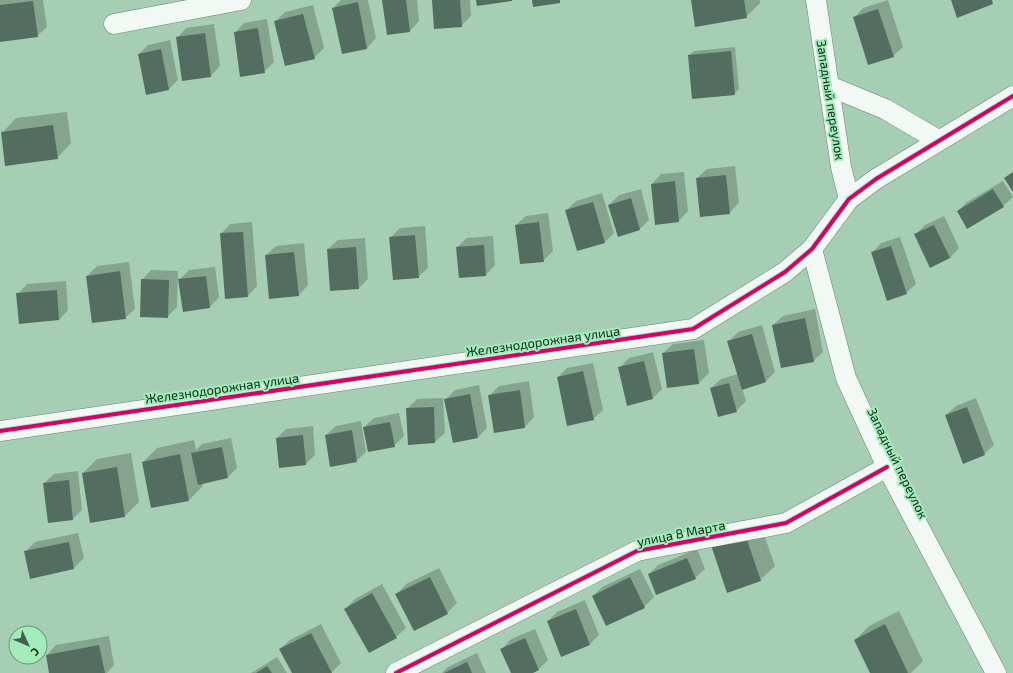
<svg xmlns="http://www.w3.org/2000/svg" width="1013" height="673" font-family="'Exo 2',sans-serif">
  <rect width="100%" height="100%" fill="#a6ceb4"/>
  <!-- shadow -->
  <g fill="#0003">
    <polygon points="0,0 43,0 47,27 37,36 0,41"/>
    <polygon points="341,0 368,0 376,38 367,48 343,53 333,8"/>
    <polygon points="383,0 417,0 419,21 410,31 388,34"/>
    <polygon points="433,0 470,0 471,16 461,26"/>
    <polygon points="692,0 760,0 760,3 746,17"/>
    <polygon points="888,0 903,47 893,56 854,18 863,8"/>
    <polygon points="313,5 324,48 314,58 275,22 285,12"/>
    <polygon points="267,19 274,62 264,72 235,33 244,23"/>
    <polygon points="214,24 220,66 211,76 177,38 186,28"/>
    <polygon points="170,40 178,80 168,90 139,54 148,45"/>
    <polygon points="735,47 739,89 734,94 689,55 694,51"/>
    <polygon points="67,112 71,143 57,158 2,133 16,118"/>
    <polygon points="735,166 739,203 729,213 697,178 707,169"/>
    <polygon points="684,172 688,211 679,221 656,224 652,184 661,174"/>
    <polygon points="1003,181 1013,197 1003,206 958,211 967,202"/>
    <polygon points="641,189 649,220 640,229 618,236 609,205 619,195"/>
    <polygon points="602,193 614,233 605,242 566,211 576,201"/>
    <polygon points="548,213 553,251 543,261 516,225 526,216"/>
    <polygon points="944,216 959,248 950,258 915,235 925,225"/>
    <polygon points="252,222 257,286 248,296 221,234 230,224"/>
    <polygon points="425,226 428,268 418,277 390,238 400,228"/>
    <polygon points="493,236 495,265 486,275 457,247 467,238"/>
    <polygon points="900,237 916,284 906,293 872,253 881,243"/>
    <polygon points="365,238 368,279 358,289 328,249 338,240"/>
    <polygon points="304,243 308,285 299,295 266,255 276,246"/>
    <polygon points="129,262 135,309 125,318 87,276 97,266"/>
    <polygon points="215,267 219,297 210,307 179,280 189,270"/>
    <polygon points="151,270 178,271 177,307 167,317 142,280"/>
    <polygon points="66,281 68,310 59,320 18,294 27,284"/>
    <polygon points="815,309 823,352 813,361 773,325 783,316"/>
    <polygon points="762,325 775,372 766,381 742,388 746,401 736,411 711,388 721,379 738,374 729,341 738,332"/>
    <polygon points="704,340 709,373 699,383 668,387 663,353 673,344"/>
    <polygon points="653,352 662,389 653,398 619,368 629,358"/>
    <polygon points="593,363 603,410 593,419 558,377 567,368"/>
    <polygon points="529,381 534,417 525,427 495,431 489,396 499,386"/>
    <polygon points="479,385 487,428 478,437 446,399 455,390"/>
    <polygon points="443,398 445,433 435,442 409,443 407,409 417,399"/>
    <polygon points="976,398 994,445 984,454 946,415 956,406"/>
    <polygon points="399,413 404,436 394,446 364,427 374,418"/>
    <polygon points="361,421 366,452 356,461 326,435 336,426"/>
    <polygon points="313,426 315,455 306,464 277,438 286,429"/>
    <polygon points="231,438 237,468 228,477 202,483 203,486 189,500 152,507 143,462 157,448 194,440 196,450 202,444"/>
    <polygon points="131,453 139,502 125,516 83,473 97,459"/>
    <polygon points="78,471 82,510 73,519 44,483 54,474"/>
    <polygon points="759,520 775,566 760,580 712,546"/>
    <polygon points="78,533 84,558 74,568 31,577 25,552 35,542"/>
    <polygon points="697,549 705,569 695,578 649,574 658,565"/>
    <polygon points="439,568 457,603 447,613 414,630 397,594 406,584"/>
    <polygon points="640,569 654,597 644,607 593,596 602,587"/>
    <polygon points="382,584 406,628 396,637 345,609 355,599"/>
    <polygon points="585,600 599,635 590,644 562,656 548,621 557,612"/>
    <polygon points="899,611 923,661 911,673 871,673 855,640 869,626"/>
    <polygon points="321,624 341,663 331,673 293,673 280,649 290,640"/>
    <polygon points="535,629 548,660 539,669 530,673 512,673 502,649 511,639"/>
    <polygon points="109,636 114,665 107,673 50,673 47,655 56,645"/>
    <polygon points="477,653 486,673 442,673 448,667"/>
    <polygon points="277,657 287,673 251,673"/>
  </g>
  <!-- building -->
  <g fill="#536e60">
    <polygon points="382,0 406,0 410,32 387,35"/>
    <polygon points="432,0 460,0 462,27 434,29"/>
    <polygon points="476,0 512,0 512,1 477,6"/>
    <polygon points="532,0 560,0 560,3 533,7"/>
    <polygon points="691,0 744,0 747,18 695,27"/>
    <polygon points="951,0 992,0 993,4 957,18"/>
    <polygon points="33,1 38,37 0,42 0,5"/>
    <polygon points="358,2 367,49 342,54 332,8"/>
    <polygon points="878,9 894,57 868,65 853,17"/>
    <polygon points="303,14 315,59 285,66 274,21"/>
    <polygon points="258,28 265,73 240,77 234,32"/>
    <polygon points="205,33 211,77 182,81 176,37"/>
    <polygon points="161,49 169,90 146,95 138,54"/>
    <polygon points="731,51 735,95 692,99 688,55"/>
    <polygon points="53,125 58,159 5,166 1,132"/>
    <polygon points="1013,172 1013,192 1004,178"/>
    <polygon points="726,175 730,214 700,217 696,178"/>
    <polygon points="675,181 679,222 655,225 651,184"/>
    <polygon points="993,189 1004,207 967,229 957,211"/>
    <polygon points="631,198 640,230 618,237 608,205"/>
    <polygon points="593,202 605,243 577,251 565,210"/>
    <polygon points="539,222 544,262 520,264 515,225"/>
    <polygon points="934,225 950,258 930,268 914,234"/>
    <polygon points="243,232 248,297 225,299 220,233"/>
    <polygon points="415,235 419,278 393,280 389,237"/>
    <polygon points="484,245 486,276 459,278 456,247"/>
    <polygon points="891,246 907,294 887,301 871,252"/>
    <polygon points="356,247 359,289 330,291 327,249"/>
    <polygon points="294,252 299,296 269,299 265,255"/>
    <polygon points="120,271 126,319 92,323 86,276"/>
    <polygon points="206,276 210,308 183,312 178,279"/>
    <polygon points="141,279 169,280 168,318 140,317"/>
    <polygon points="57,290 59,320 19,324 16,293"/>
    <polygon points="805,318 814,362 781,368 772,325"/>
    <polygon points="752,334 766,382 742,390 727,341"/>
    <polygon points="694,349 699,384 667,388 662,353"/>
    <polygon points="644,361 653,399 627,406 618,367"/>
    <polygon points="583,371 594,420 567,426 557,377"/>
    <polygon points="729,383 737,412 718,417 710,388"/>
    <polygon points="520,390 525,428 494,433 488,395"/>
    <polygon points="470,394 478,438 453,443 444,399"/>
    <polygon points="434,407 435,443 408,445 406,408"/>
    <polygon points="967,407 985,455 963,464 945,415"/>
    <polygon points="390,422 395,447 368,452 363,427"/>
    <polygon points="352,430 357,462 330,467 325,435"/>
    <polygon points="303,435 306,465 279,468 276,438"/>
    <polygon points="222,447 228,478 198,485 191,453"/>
    <polygon points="180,454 189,501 151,508 142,462"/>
    <polygon points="117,467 125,517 90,523 82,473"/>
    <polygon points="69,480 73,520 48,523 43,483"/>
    <polygon points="745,534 761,581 727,593 711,545"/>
    <polygon points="69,542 74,569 30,579 24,551"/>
    <polygon points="687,558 696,579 656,595 648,574"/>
    <polygon points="430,577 448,614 414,631 395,594"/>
    <polygon points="630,577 645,608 606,626 592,596"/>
    <polygon points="372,593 397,638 369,653 344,609"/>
    <polygon points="576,609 590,645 561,657 547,621"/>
    <polygon points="885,624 908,673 870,673 854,640"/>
    <polygon points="311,633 332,673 292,673 279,649"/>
    <polygon points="525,638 539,670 533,673 511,673 500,649"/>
    <polygon points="99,645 105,673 49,673 46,655"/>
    <polygon points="467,662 472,673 444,673"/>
    <polygon points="267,666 272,673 256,673"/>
  </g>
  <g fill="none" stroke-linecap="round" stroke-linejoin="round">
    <!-- street casing -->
    <g stroke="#658571" stroke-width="21">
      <g id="street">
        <polyline points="816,0 841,167 849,199"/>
        <polyline points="114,24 241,0"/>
        <polyline points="829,86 885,109 938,140"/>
        <polyline points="812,249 846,378 887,467 996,673"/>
        <polyline points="0,431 693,329 785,272 812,249 849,199 876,179 1013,96"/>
        <polyline points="396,673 637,551 786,523 887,467"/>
      </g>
    </g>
    <!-- street -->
    <use href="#street" stroke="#f2f8f4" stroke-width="20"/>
    <!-- cycleway casing -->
    <g stroke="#a3ebbb" stroke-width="6">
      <g id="cycleway">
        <polyline points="0,431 693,329 785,272 812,249 849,199 876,179 1013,96"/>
        <polyline points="396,673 637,551 786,523 887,467"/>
      </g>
    </g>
    <!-- cycleway -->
    <use href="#cycleway" stroke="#d6006c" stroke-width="4"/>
  </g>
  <g text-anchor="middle" stroke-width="4" stroke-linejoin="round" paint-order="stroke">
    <!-- street labels -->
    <g font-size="13" fill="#0b2917" stroke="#a3ebbb">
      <text transform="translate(831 100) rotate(81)" y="5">Западный переулок</text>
      <text transform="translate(543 341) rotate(-8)" y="5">Железнодорожная улица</text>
      <text transform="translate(222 388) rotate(-8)" y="5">Железнодорожная улица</text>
      <text transform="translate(898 463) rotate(64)" y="5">Западный переулок</text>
      <text transform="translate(681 533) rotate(-11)" y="5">улица 8 Марта</text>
    </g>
  </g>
  <!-- north arrow -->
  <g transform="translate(28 645) rotate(134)"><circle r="19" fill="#a3ebbb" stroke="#669d79"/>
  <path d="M0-3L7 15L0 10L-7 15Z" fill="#41634e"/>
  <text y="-6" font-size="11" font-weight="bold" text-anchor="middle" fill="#0b2917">С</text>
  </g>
</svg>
